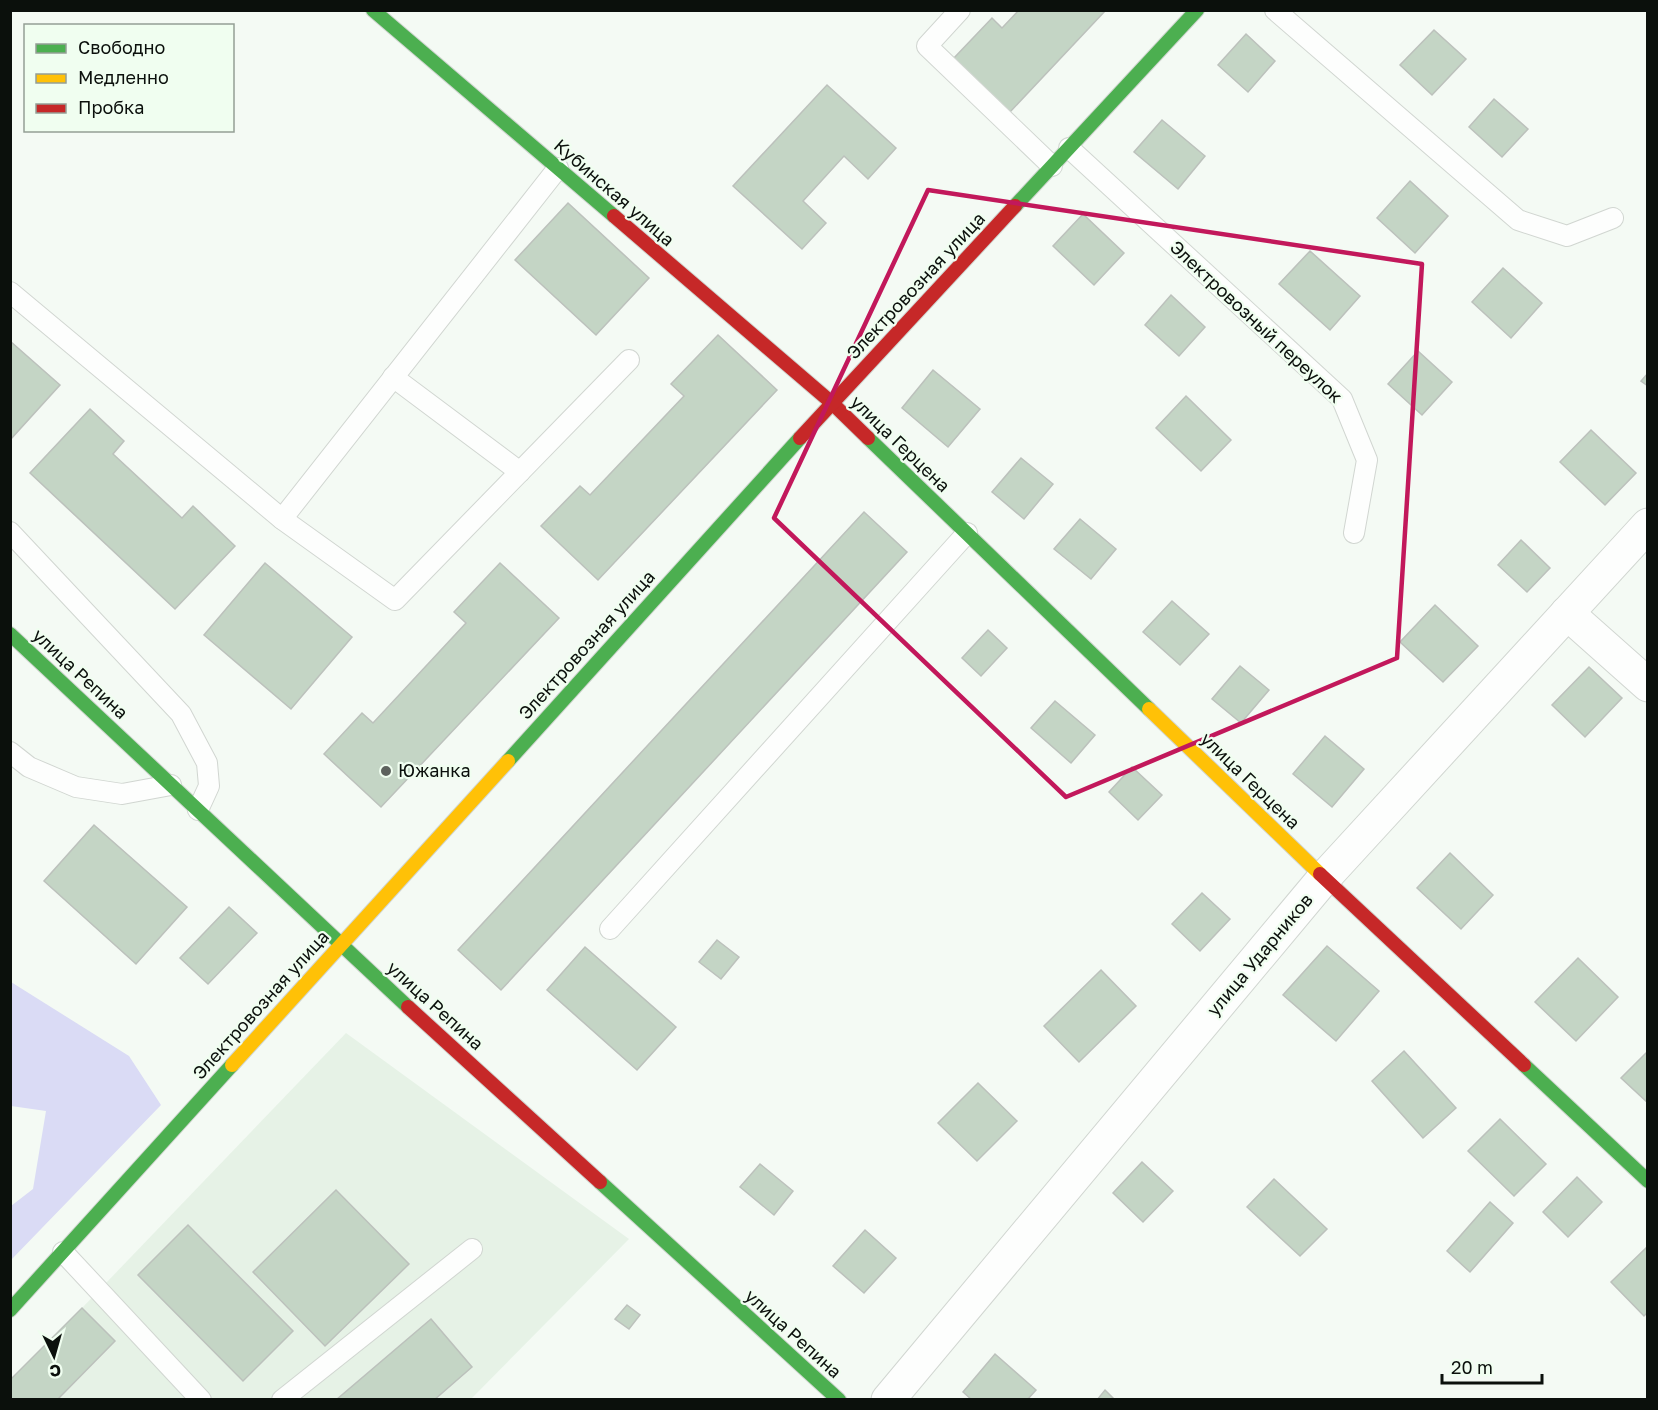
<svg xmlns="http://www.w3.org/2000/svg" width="1658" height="1410" font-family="'Golos Text',sans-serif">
  <rect width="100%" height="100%" fill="#f4faf4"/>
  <!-- built -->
  <polygon fill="#e6f2e6" points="346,1033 629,1239 471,1399 11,1400 82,1308"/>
  <!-- forest -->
  <polygon fill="#dadbf5" points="11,982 129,1056 161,1105 11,1260 11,1206 33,1189 46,1111 11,1106"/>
  <!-- building -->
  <g fill="#c4d5c5" stroke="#bcc1bc" stroke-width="1.5">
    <polygon points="1019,10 1106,10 1010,112 953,59 992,18 1002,28"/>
    <polygon points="1434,30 1466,59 1432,95 1400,65"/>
    <polygon points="1246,34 1275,61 1248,92 1218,65"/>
    <polygon points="827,85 896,148 868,179 844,156 803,201 826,223 802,249 733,186"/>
    <polygon points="1494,99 1528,129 1502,157 1469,127"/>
    <polygon points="1162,120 1205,156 1178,189 1134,152"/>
    <polygon points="1410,181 1448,216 1415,253 1377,218"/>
    <polygon points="568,203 649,278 596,335 515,260"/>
    <polygon points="1083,214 1124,253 1094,285 1053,246"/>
    <polygon points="1310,251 1360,296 1330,330 1279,284"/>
    <polygon points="1503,268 1542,303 1511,338 1472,302"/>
    <polygon points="1171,295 1205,327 1179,356 1145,325"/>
    <polygon points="718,335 777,390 598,580 541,526 580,486 590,495 684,396 671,384"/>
    <polygon points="10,341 60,385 10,440"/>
    <polygon points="1418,351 1452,382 1422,415 1388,384"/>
    <polygon points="933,370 980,409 948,447 902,408"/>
    <polygon points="1648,373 1648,386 1641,381"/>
    <polygon points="1186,396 1231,440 1201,471 1156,428"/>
    <polygon points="90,409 124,441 113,454 182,518 193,506 235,546 175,609 30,473"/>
    <polygon points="1591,430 1636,473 1605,505 1560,462"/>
    <polygon points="1021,458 1053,484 1024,519 992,492"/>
    <polygon points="864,512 907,552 501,990 458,950"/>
    <polygon points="1080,519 1116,549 1091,579 1054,549"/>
    <polygon points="1521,540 1550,568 1527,592 1498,565"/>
    <polygon points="265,563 352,637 291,709 204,635"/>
    <polygon points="500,563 559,618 381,807 324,754 362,713 373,723 466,623 454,612"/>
    <polygon points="1172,601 1209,634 1180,665 1143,632"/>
    <polygon points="1435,605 1478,646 1443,682 1400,642"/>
    <polygon points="988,630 1007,648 981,676 962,658"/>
    <polygon points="1240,666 1269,690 1241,723 1212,699"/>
    <polygon points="1589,667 1622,698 1585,737 1552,705"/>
    <polygon points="1055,701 1095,735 1071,763 1031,728"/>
    <polygon points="1325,736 1364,769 1332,807 1293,774"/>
    <polygon points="1132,767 1162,795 1138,820 1109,792"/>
    <polygon points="94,825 187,907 136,964 44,881"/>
    <polygon points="1450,853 1493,895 1461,929 1417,888"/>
    <polygon points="1202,893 1230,919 1200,951 1172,924"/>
    <polygon points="229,907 257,933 208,984 180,958"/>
    <polygon points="717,940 739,957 721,979 699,962"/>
    <polygon points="1327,946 1379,991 1336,1041 1283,995"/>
    <polygon points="585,947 676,1027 637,1070 547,990"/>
    <polygon points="1578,958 1618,997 1576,1041 1535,1002"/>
    <polygon points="1101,970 1136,1006 1079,1062 1044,1026"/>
    <polygon points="1404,1051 1456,1108 1423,1138 1372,1081"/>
    <polygon points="1648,1051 1648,1103 1621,1078"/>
    <polygon points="978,1083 1017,1121 977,1161 938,1123"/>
    <polygon points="1500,1119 1546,1164 1514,1196 1468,1151"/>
    <polygon points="1142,1162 1173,1191 1143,1222 1113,1193"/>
    <polygon points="760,1164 793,1191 774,1215 740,1187"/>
    <polygon points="1577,1177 1602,1202 1568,1237 1543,1212"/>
    <polygon points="1274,1179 1327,1229 1300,1256 1247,1207"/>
    <polygon points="336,1190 409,1264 325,1346 253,1272"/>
    <polygon points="1490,1202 1513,1223 1470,1272 1447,1251"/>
    <polygon points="188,1225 293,1331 243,1381 138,1275"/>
    <polygon points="865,1230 896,1258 864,1293 833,1266"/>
    <polygon points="1647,1247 1648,1312 1644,1316 1611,1282"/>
    <polygon points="627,1305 640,1315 629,1329 615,1319"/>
    <polygon points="82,1308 115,1341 57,1400 10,1400 10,1380"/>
    <polygon points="431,1319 472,1367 434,1400 336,1400"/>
    <polygon points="995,1354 1036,1390 1027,1400 972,1400 963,1392"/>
    <polygon points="1105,1390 1115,1400 1097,1400"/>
  </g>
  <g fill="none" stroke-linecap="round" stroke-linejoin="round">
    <!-- lane casing -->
    <g stroke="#d1d6d1" stroke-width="22">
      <g id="lane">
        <polyline points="960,10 927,46 1052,166"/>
        <polyline points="1275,10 1518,220 1567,236 1613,218"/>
        <polyline points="1069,148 1342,399 1367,460 1354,533"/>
        <polyline points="10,292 282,519 558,168"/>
        <polyline points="393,377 520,472"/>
        <polyline points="282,519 395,600 629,360"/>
        <polyline points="10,532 181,714 207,763 209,786 198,810"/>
        <polyline points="10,752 29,767 76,787 122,794 171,785"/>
        <polyline points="610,929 967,533"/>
        <polyline points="63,1252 201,1400"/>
        <polyline points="282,1400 472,1249"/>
      </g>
    </g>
    <!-- street casing -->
    <g stroke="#d1d6d1" stroke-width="35">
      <g id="street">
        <polyline points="1567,613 1648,685"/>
        <polyline points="888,1400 1324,878 1648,525"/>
      </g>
    </g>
    <!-- fast casing -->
    <g stroke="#d1d6d1" stroke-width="16">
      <g id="fast">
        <polyline points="373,10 614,216"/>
        <polyline points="1015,206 1197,10"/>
        <polyline points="868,438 1149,709"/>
        <polyline points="10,634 408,1007"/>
        <polyline points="508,761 800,438"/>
        <polyline points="1524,1065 1648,1181"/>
        <polyline points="600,1182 839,1400"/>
        <polyline points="10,1310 232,1065"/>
      </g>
    </g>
    <!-- slow casing -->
    <g stroke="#d1d6d1" stroke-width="16">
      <g id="slow">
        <polyline points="1149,709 1320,874"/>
        <polyline points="232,1065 508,761"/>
      </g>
    </g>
    <!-- jam casing -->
    <g stroke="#d1d6d1" stroke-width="16">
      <g id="jam">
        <polyline points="614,216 832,403 868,438"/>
        <polyline points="800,438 1015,206"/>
        <polyline points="1320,874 1524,1065"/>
        <polyline points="408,1007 600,1182"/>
      </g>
    </g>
    <!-- lane -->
    <use href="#lane" stroke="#fdfefd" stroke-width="20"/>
    <!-- street -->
    <use href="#street" stroke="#fdfefd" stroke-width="33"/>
    <!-- fast -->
    <use href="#fast" stroke="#4caf50" stroke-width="14"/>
    <!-- slow -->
    <use href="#slow" stroke="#ffc107" stroke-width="14"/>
    <!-- jam -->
    <use href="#jam" stroke="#c62828" stroke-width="14"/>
  </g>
  <!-- marked area -->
  <path fill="none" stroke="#c2185b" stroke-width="4.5" stroke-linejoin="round" d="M928 190 1422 264 1397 658 1066 797 774 518Z"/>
  <!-- markers -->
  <circle fill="#5d625d" stroke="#f0fef0" stroke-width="2" cx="386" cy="771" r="6"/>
  <g text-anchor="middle" stroke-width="4.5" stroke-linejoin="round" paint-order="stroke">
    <!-- street labels -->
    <g font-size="18" fill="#0b100c" stroke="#f0fef0">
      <text transform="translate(614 193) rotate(41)" y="6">Кубинская улица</text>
      <text transform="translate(916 286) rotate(-47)" y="6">Электровозная улица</text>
      <text transform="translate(1256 322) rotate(43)" y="6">Электровозный переулок</text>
      <text transform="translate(900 444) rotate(44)" y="6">улица Герцена</text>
      <text transform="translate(587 645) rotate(-48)" y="6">Электровозная улица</text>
      <text transform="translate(80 674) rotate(43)" y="6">улица Репина</text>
      <text transform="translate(1250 781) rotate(44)" y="6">улица Герцена</text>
      <text transform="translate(1260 955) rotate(-50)" y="6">улица Ударников</text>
      <text transform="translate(261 1005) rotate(-48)" y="6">Электровозная улица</text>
      <text transform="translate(435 1006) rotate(42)" y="6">улица Репина</text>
      <text transform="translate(793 1334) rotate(42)" y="6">улица Репина</text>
    </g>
    <!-- poi labels -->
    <g font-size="18" fill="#0b100c" stroke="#f0fef0" text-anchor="start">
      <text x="398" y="777">Южанка</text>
    </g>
  </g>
  <!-- border -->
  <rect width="1658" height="1410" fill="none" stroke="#0b100c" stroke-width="24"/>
  <!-- legend -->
  <rect x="24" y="24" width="210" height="108" fill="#f0fef0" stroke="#949f95" stroke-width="1.5"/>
  <rect x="36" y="44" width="30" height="9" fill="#4caf50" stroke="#949f95" stroke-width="1.5"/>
  <text x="78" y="54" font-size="18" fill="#0b100c">Свободно</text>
  <rect x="36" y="74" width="30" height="9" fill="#ffc107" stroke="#949f95" stroke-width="1.5"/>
  <text x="78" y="84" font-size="18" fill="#0b100c">Медленно</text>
  <rect x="36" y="104" width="30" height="9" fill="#c62828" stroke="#949f95" stroke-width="1.5"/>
  <text x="78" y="114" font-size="18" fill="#0b100c">Пробка</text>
  <!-- north arrow -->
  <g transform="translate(54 1356) rotate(175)" stroke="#f0fef0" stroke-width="4.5" paint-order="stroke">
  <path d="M0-4.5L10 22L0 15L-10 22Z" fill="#0b100c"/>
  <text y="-9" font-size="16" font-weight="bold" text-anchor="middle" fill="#0b100c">С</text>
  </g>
  <!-- scale -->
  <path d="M1442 1374v9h100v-9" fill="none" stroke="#0b100c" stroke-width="3"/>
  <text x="1451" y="1374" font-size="18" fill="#0b100c" stroke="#f0fef0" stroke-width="4.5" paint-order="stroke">20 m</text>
</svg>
